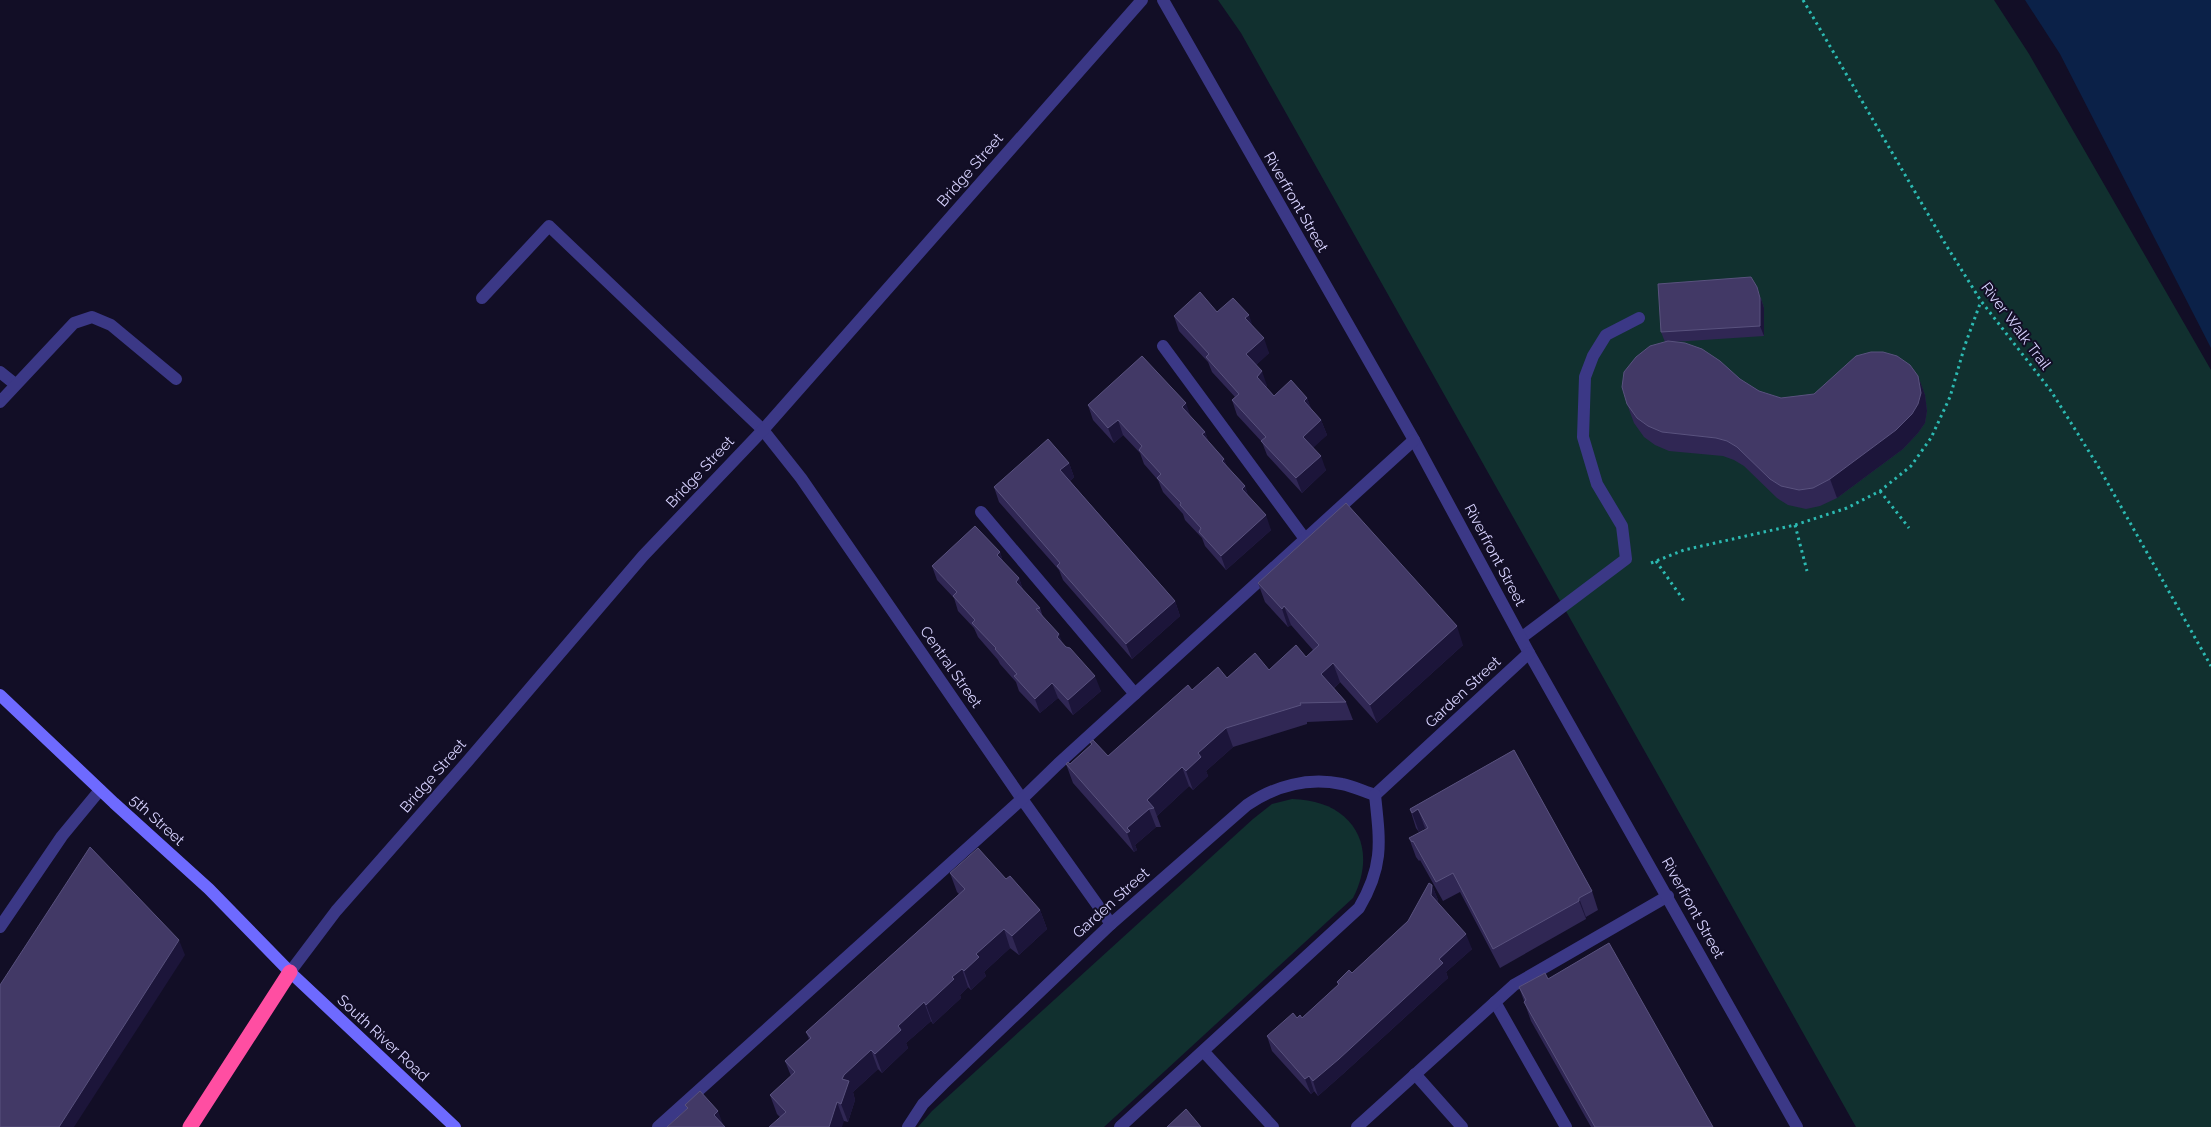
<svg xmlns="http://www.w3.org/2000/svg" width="2211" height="1127" font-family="Raleway,sans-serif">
  <rect width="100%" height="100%" fill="#120e26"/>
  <!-- green -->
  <g fill="#11302f">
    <polygon points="1218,0 1994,0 2029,54 2211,370 2211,1127 1856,1127 1241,33"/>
    <path d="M1292 799C1351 800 1380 845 1353 898L1104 1127H918L932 1111 1253 819 1272 804Z"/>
  </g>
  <!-- water -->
  <polygon fill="#0b2148" points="2025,0 2211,0 2211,348 2060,54"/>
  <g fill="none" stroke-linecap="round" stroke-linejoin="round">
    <!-- path -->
    <g stroke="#2cbab2" stroke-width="3" stroke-dasharray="2.5 4" stroke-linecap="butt">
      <polyline points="1803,0 1946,245 1981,301 2051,391 2098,466 2211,666"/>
      <polyline points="1880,491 1909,528"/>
      <polyline points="1795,525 1807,571"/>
      <polyline points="1656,561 1684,601"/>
      <polyline points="1651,563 1684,550 1795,525 1847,508 1880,491 1911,466 1931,438 1950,397 1965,345 1981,301"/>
    </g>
    <!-- lane -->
    <g stroke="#3b3886" stroke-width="12">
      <polyline points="482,298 549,226 763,430"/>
      <polyline points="1163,346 1305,539"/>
      <polyline points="0,372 15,384"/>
      <polyline points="0,402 74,323 92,317 111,325 176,379"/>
      <polyline points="981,512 1135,694"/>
      <polyline points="1521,638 1626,559 1622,526 1597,484 1583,437 1585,377 1593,356 1606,335 1639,318"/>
      <polyline points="0,927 62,836 100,790"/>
      <polyline points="1495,1002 1566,1127"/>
      <polyline points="1415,1074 1462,1127"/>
      <polyline points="1357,1127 1514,985 1668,896"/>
    </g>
    <!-- street -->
    <g stroke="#3b3886" stroke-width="12">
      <polyline points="1163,0 1414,440 1529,653 1797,1127"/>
      <polyline points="763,430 801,478 1022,799 1111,924"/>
      <polyline points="1375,795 1529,653"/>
      <polyline points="290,972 336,911 467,762 643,556 763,430 1142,0"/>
      <polyline points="1204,1052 1273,1127"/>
      <polyline points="658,1127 1022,799 1058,764 1414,440"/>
      <path d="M908 1127 923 1104 943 1084 1111 924 1247 805C1275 786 1308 777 1342 784 1353 786 1365 792 1375 795"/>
      <path d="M1120 1127 1359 908C1384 866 1380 842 1375 795"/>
    </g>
    <!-- secondary -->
    <polyline stroke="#6e6aff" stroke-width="12" points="0,695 114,803 209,889 290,972 455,1127"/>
    <!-- highway -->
    <polyline stroke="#ff4ea2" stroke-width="15" points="190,1127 290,972"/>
  </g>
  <!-- wall -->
  <g fill="#302754">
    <polygon points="1761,298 1764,308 1764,336 1673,342 1740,379 1759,391 1781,398 1814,394 1918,376 1925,395 1927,411 1925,423 1918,433 1903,449 1837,498 1820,506 1806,509 1788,505 1777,498 1744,466 1734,460 1723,456 1669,451 1655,445 1644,437 1634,423 1627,404 1665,342 1661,332"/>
    <polygon points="1217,312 1253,326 1269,353 1256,365 1267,386 1266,387 1274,396 1307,398 1311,409 1321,420 1327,435 1313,447 1326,470 1302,493 1267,455 1262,442 1237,415 1232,400 1235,397 1212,372 1208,362 1179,331 1174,316"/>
    <polygon points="1088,405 1190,416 1205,432 1208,441 1224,459 1227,467 1245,486 1248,496 1271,530 1226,570 1205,546 1202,538 1185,520 1183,514 1163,492 1158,480 1144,464 1140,453 1123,435 1114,443 1093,420"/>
    <polygon points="1069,463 1074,477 1070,481 1175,601 1180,616 1132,659 1063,580 1059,570 999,502 994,487"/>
    <polygon points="1000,552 1003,562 1019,578 1023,590 1040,608 1043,617 1062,643 1101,691 1073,715 1058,698 1040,713 1019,691 1016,682 1000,664 998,660 978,637 974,628 958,611 954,598 937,580 932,566"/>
    <polygon points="1258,583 1463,645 1377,723 1340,682 1334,688 1346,702 1353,720 1307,722 1307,724 1233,747 1206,771 1208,776 1193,790 1189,786 1157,816 1161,827 1156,827 1135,845 1137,850 1134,852 1073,783 1066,764 1070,764 1091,745 1090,742 1108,756 1192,690 1227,678 1269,670 1306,657 1313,650 1291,625 1288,627 1265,602"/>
    <polygon points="1514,750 1592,891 1598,910 1586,917 1586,919 1500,968 1460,892 1443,901 1420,860 1419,861 1416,857 1409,838 1426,829 1425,828 1419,832 1416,828 1410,809"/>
    <polygon points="950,873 1006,879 1040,910 1047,929 1019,955 1010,948 984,972 986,976 971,990 968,987 960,995 961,998 933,1024 931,1021 906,1043 908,1048 882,1073 878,1069 853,1092 855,1100 848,1122 844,1121 780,1117 777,1114 770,1095 791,1076 785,1061 809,1039 806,1032 959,894 957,892"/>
    <polygon points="1432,885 1438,900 1437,902 1472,949 1446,972 1448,978 1344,1073 1318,1096 1314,1091 1311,1094 1272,1051 1267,1036 1297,1018 1302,1018 1338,985 1337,982 1352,973 1408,921"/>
    <polygon points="1548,979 1713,1127 1591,1127 1531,1021 1519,987"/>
  </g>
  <!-- shaded-wall -->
  <g fill="#1c153a">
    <polygon points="1757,287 1764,308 1764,336 1760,326"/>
    <polygon points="1249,315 1254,330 1245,318"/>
    <polygon points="1264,338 1269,353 1252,369 1246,354"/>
    <polygon points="1262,371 1267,386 1262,392 1257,377"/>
    <polygon points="1918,376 1925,395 1927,411 1925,423 1918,433 1903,449 1837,498 1830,479"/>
    <polygon points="1307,398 1313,413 1304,401"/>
    <polygon points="1186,403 1191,418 1182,407"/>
    <polygon points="1118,420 1123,435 1114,443 1108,428"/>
    <polygon points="1321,420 1327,435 1309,452 1303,437"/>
    <polygon points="1205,432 1210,446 1202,434"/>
    <polygon points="1321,456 1326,470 1302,493 1296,478"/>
    <polygon points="1224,459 1230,474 1222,461"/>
    <polygon points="1069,463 1074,477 1066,485 1060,470"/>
    <polygon points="1245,486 1250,501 1242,489"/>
    <polygon points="1266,515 1271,530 1226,570 1221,556"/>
    <polygon points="1000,552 1005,567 997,555"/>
    <polygon points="1019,578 1024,593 1016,582"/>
    <polygon points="1175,601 1180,616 1132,659 1126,644"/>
    <polygon points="1284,606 1291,625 1288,627 1282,609"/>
    <polygon points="1457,626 1463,645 1377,723 1370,705"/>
    <polygon points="1059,634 1065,649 1057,637"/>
    <polygon points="1333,663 1340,682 1328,693 1321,674"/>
    <polygon points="1095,676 1101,691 1073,715 1068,700"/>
    <polygon points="1052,683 1058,698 1040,713 1035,699"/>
    <polygon points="1226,728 1233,747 1206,771 1208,776 1193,790 1186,771 1198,753"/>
    <polygon points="1182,767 1189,786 1157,816 1154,808 1147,800"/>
    <polygon points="1149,809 1156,827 1135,845 1137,850 1134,852 1127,833 1127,828"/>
    <polygon points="1418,809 1425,828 1419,832 1412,813"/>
    <polygon points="1432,885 1438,900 1436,910 1431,895"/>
    <polygon points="1579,898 1586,917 1586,919 1579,901"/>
    <polygon points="1040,910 1047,929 1019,955 1012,936"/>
    <polygon points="1004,929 1010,948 984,972 986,976 971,990 964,971 976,954"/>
    <polygon points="1466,934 1472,949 1446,972 1448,978 1344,1073 1318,1096 1313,1081"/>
    <polygon points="179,940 185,955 74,1127 59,1127"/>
    <polygon points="962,969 968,987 960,995 961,998 933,1024 926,1005 952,977"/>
    <polygon points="924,1002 931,1021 906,1043 908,1048 882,1073 875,1054 898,1026"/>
    <polygon points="871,1050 878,1069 853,1092 855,1100 848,1122 841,1104 842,1079 844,1075"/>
    <polygon points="1309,1076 1314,1091 1311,1094 1305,1079"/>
    <polygon points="837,1102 844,1121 842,1127 829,1127"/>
    <polygon points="718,1111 724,1127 714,1115"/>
  </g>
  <!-- building -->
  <g fill="#423966" stroke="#59527e">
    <polygon points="1751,277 1757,287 1760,298 1760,326 1661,332 1658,284"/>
    <polygon points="1200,292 1217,312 1233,298 1249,315 1245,318 1264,338 1246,354 1262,371 1257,377 1274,396 1291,380 1307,398 1304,401 1321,420 1303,437 1321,456 1296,478 1261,441 1266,437 1232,400 1239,394 1206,357 1209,354 1174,316"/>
    <polygon points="1668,341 1685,343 1702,349 1720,361 1740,379 1759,391 1781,398 1814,394 1856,356 1871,352 1883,352 1897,356 1910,365 1918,376 1921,393 1918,404 1912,414 1896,430 1830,479 1813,488 1799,490 1781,486 1770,479 1737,447 1727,441 1716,438 1662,432 1648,426 1637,418 1627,404 1622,387 1624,372 1636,357 1650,346"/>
    <polygon points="1142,356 1186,403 1182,407 1205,432 1202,434 1224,459 1222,461 1245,486 1242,489 1266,515 1221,556 1199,532 1201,528 1180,505 1181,503 1157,478 1161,474 1139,450 1142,446 1118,420 1108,428 1088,405"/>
    <polygon points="1048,439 1069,463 1060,470 1175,601 1126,644 1057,566 1060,563 994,487"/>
    <polygon points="1346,503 1457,626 1370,705 1333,663 1321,674 1346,702 1300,703 1301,705 1226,728 1198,753 1201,757 1186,771 1182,767 1147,800 1154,808 1149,809 1127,828 1130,831 1127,833 1066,764 1068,762 1070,764 1092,744 1090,742 1093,740 1108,756 1188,685 1192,690 1218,667 1227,678 1255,653 1269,670 1296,645 1306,657 1319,645 1284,606 1282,609 1258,583"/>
    <polygon points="975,526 1000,552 997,555 1019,578 1016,582 1040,608 1036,609 1059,634 1057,637 1066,647 1070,648 1095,676 1068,700 1052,683 1035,699 1014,676 1017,674 995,649 996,648 972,623 975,620 953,596 957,592 932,566"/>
    <polygon points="1514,750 1592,891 1579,898 1579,901 1493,949 1453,873 1436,882 1413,841 1412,842 1409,838 1428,828 1418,809 1412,813 1410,809"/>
    <polygon points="90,847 179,940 59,1127 0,1127 0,985"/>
    <polygon points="978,848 1006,879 1010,876 1040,910 1012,936 1004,929 976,954 979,957 964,971 962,969 952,977 954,979 926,1005 924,1002 898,1026 901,1030 875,1054 871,1050 844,1075 842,1079 849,1081 841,1104 837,1102 829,1127 769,1127 786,1112 770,1095 795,1072 785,1061 811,1038 806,1032 965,889 950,873"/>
    <polygon points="1429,883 1432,885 1431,895 1466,934 1439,959 1443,963 1339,1059 1313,1081 1309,1076 1305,1079 1267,1036 1293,1013 1297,1018 1300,1015 1302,1018 1339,984 1337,982 1349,970 1352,973 1408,921"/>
    <polygon points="1609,943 1713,1127 1595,1127 1524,1002 1526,1000 1519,987 1545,973 1548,979"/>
    <polygon points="700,1091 718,1111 714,1115 725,1127 667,1127 688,1108 685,1105"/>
    <polygon points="1186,1109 1201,1127 1167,1127"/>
  </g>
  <g text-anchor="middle" stroke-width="4" stroke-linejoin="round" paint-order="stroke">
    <!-- street labels -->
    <g font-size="15" fill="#d8d3ff" stroke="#120e26">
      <text transform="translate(970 170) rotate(-49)" y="5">Bridge Street</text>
      <text transform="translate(1296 202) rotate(60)" y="5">Riverfront Street</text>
      <text transform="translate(2016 326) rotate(53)" y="5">River Walk Trail</text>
      <text transform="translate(700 472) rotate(-47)" y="5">Bridge Street</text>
      <text transform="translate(1495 555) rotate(62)" y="5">Riverfront Street</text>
      <text transform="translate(951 667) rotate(55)" y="5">Central Street</text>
      <text transform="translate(1463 692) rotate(-43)" y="5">Garden Street</text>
      <text transform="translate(433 776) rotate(-49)" y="5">Bridge Street</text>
      <text transform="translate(157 820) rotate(42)" y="5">5th Street</text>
      <text transform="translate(1111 903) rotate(-42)" y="5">Garden Street</text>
      <text transform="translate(1693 908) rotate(61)" y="5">Riverfront Street</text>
      <text transform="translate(383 1038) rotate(43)" y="5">South River Road</text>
    </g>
  </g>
</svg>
